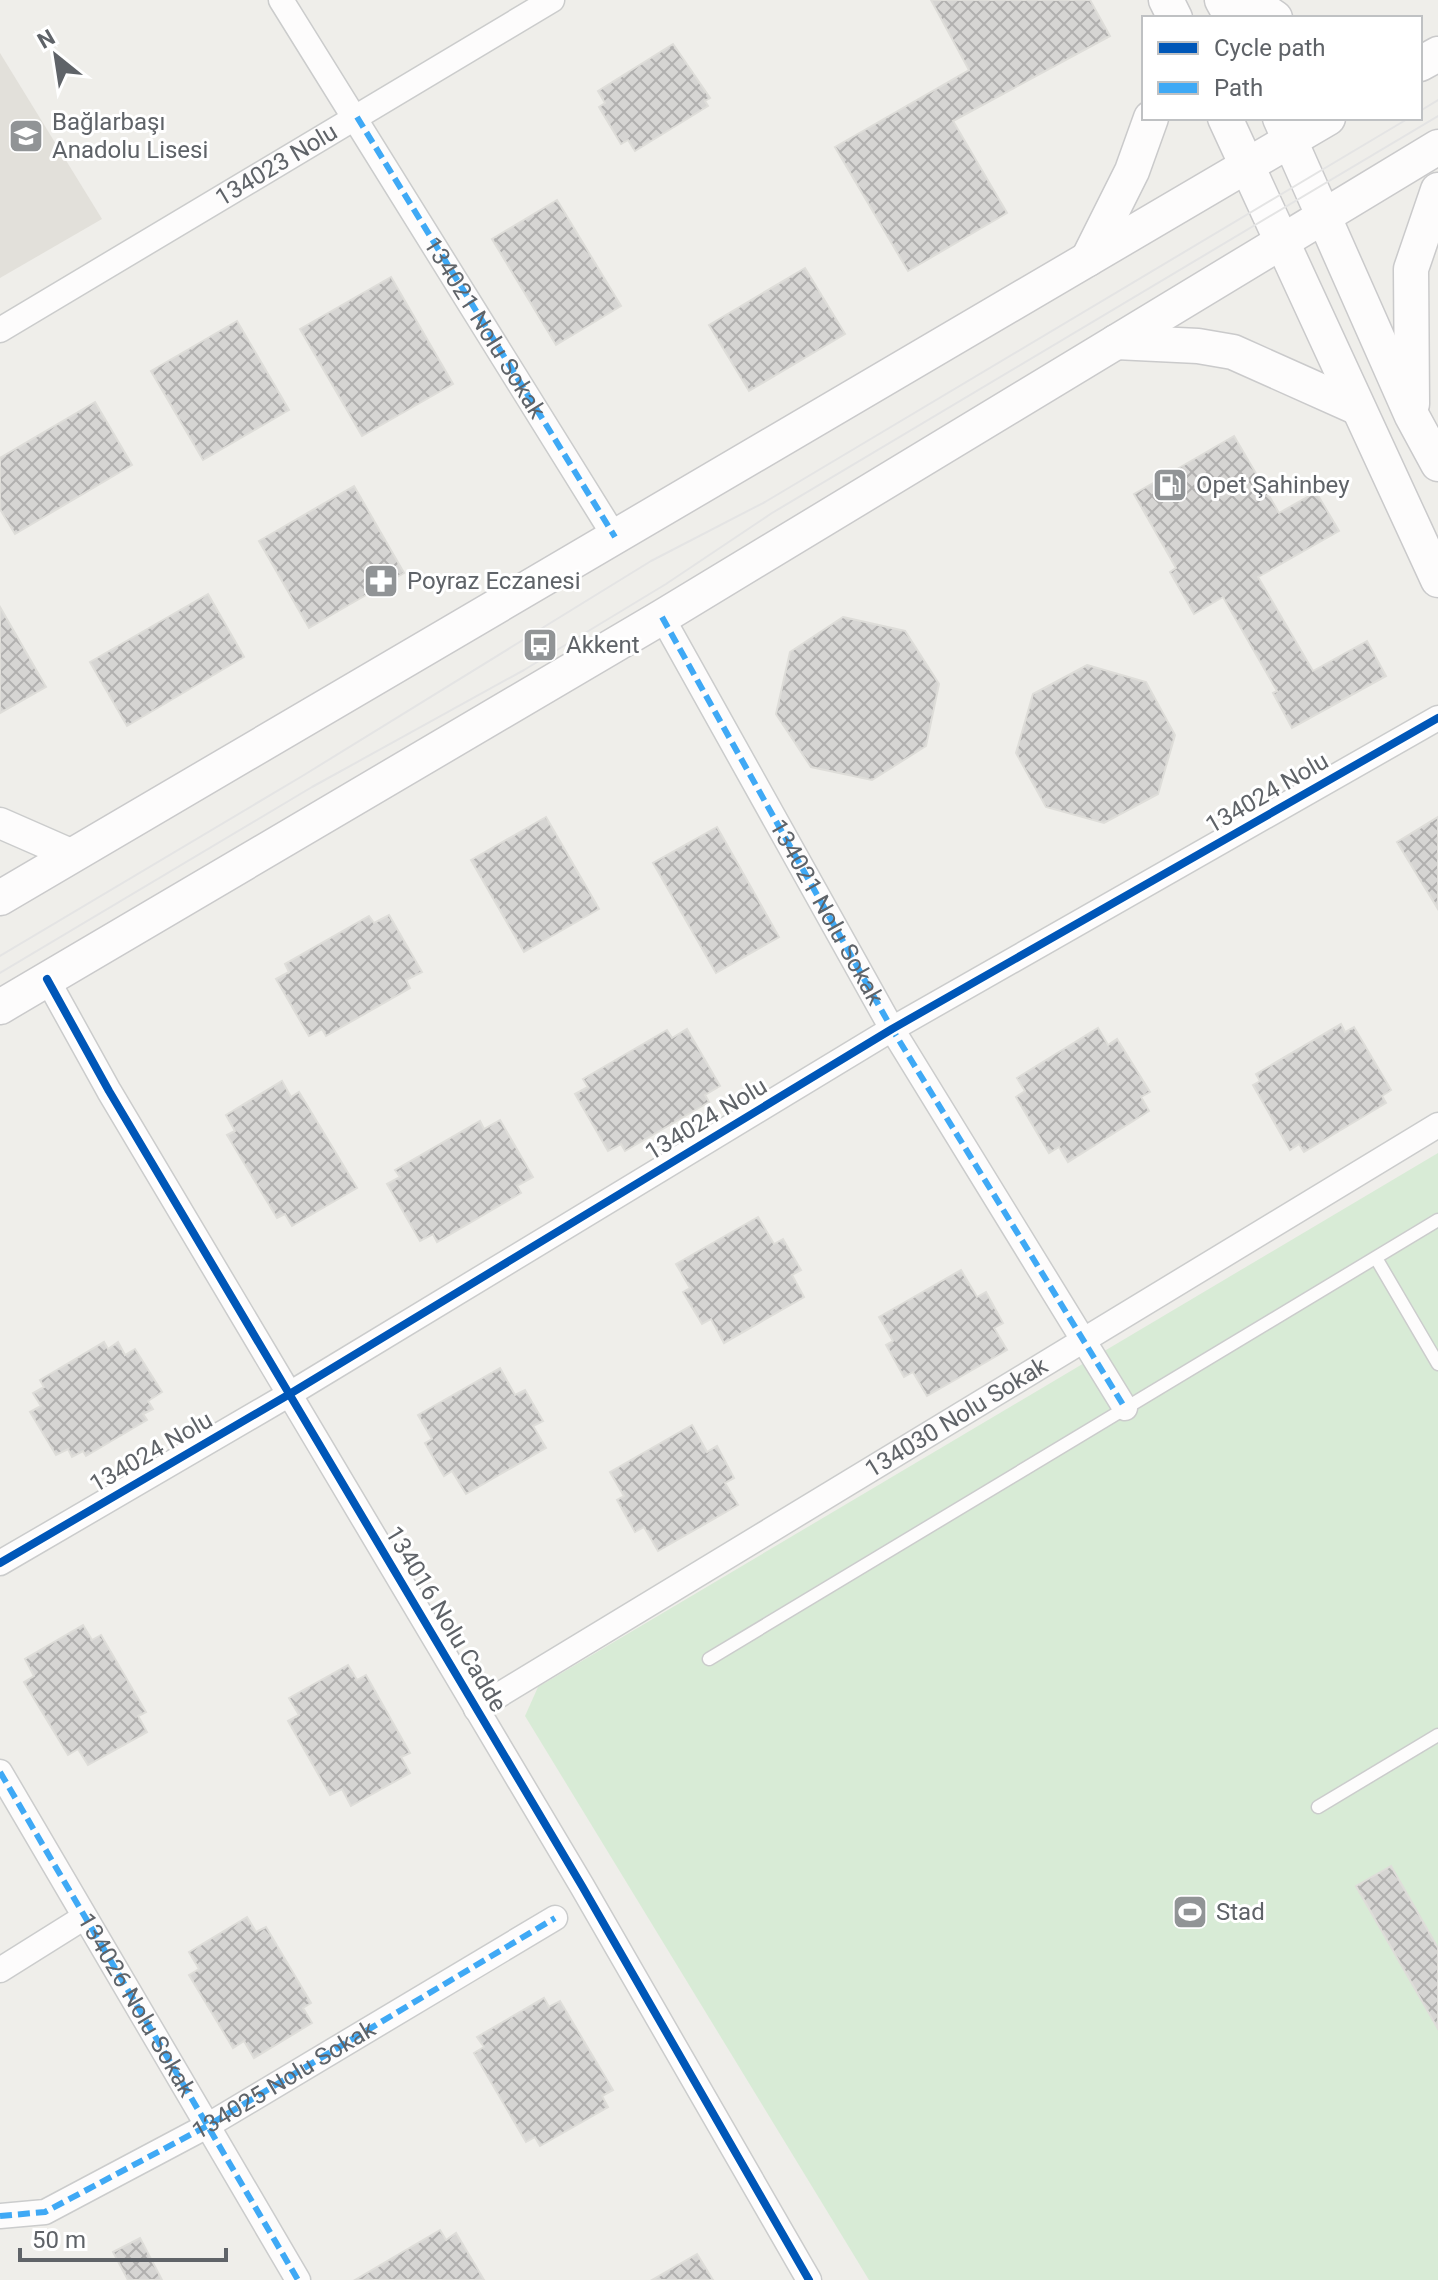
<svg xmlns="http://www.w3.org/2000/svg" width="1438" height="2280" font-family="Roboto,sans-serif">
  <defs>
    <pattern id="building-cross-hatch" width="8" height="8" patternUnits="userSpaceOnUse" patternTransform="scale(2)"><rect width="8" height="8" fill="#d6d5d3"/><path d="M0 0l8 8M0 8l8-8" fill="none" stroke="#b1b0af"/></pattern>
  </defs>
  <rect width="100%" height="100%" fill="#efeeea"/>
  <!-- education -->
  <polygon fill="#e2e0da" points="0,53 102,219 0,278"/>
  <!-- pitch -->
  <polygon fill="#d8ebd6" points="1438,1153 1438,2280 869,2280 525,1716 538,1687"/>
  <!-- building -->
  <g fill="url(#building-cross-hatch)" stroke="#deddd9" stroke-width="2">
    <polygon points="931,0 1090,0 1110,36 953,121 1007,213 908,271 835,147 969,70"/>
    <polygon points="673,44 710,98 705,101 708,106 635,151 628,140 621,144 599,107 605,103 598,91"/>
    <polygon points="557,200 621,306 556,345 492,239"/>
    <polygon points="805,268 845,334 749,391 709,325"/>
    <polygon points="391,277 453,384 362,436 300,329"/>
    <polygon points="237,321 289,410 203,460 151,371"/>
    <polygon points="95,402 132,465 15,534 0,509 0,458"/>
    <polygon points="1234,436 1279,513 1316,492 1339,531 1258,577 1313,671 1367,641 1386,676 1292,728 1273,693 1277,691 1223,597 1194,614 1170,572 1176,568 1134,494"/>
    <polygon points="354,486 404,573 309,628 259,541"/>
    <polygon points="208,594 244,657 127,726 90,662"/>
    <polygon points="0,607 46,687 0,713"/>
    <polygon points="843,617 905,631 939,684 926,746 872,780 811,767 776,714 790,652"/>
    <polygon points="1087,665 1146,682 1175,735 1158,794 1104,823 1046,807 1016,753 1033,694"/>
    <polygon points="546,817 599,909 524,952 471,860"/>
    <polygon points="1438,817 1438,909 1397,842"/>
    <polygon points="717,827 779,937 716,973 653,863"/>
    <polygon points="389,915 422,972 406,980 410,988 326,1036 322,1029 309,1036 276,979 289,972 285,964 369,916 374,923"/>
    <polygon points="1341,1024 1345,1032 1354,1027 1391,1090 1382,1096 1386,1103 1304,1152 1299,1144 1290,1150 1253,1085 1260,1081 1256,1074"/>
    <polygon points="1098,1028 1108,1045 1117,1039 1150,1092 1141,1097 1149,1111 1068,1162 1059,1147 1049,1153 1016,1097 1025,1091 1017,1078"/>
    <polygon points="687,1029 720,1086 705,1095 709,1102 625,1151 621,1144 608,1151 575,1094 588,1087 583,1079 667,1030 672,1038"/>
    <polygon points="282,1081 291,1097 299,1092 357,1188 292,1226 285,1214 277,1218 227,1135 235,1131 226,1115"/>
    <polygon points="500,1120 533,1177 517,1186 521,1193 437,1242 433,1234 420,1241 387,1184 400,1177 395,1170 480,1121 484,1129"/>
    <polygon points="758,1217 774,1244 783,1239 801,1270 792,1275 804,1297 724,1343 711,1319 702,1324 683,1292 690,1288 676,1264"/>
    <polygon points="961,1270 977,1297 986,1292 1003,1323 994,1328 1007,1350 927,1396 913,1372 904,1377 886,1345 893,1341 879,1317"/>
    <polygon points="104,1342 108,1349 118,1342 125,1355 135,1349 162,1392 148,1401 153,1409 143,1414 147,1420 86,1456 83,1451 72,1457 68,1449 56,1455 30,1412 41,1406 33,1393 44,1387 40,1380"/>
    <polygon points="500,1368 515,1395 525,1390 543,1421 533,1426 546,1448 466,1494 452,1471 444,1476 425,1443 432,1439 418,1415"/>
    <polygon points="692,1425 707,1452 717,1446 734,1478 725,1483 738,1505 658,1551 644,1527 635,1532 617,1500 624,1496 610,1472"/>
    <polygon points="83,1625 92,1640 101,1635 146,1712 138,1716 147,1732 88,1765 78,1749 68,1755 24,1682 34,1676 25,1659"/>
    <polygon points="348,1665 357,1680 366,1675 410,1753 401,1757 410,1773 351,1806 342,1789 330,1795 288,1721 299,1715 289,1698"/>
    <polygon points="1391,1866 1438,1948 1438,2029 1356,1886"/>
    <polygon points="247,1917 256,1932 266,1927 311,2003 303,2008 312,2023 254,2058 244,2041 233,2048 189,1975 199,1969 189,1952"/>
    <polygon points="544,1998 549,2007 560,2001 613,2090 602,2096 608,2107 540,2146 535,2137 526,2142 474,2053 484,2047 477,2037"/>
    <polygon points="440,2230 446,2240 456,2233 484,2280 355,2280"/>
    <polygon points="140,2238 162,2280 128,2280 113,2252"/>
    <polygon points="697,2254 713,2280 652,2280"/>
  </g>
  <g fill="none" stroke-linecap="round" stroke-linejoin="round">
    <!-- service casing -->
    <g stroke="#cbcccc" stroke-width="15">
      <g id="service">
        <polyline points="1376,1258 1438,1364"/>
        <polyline points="709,1659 1438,1220"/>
        <polyline points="1318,1807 1438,1735"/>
      </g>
    </g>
    <!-- minor casing -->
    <g stroke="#cbcccc" stroke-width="27">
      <g id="minor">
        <path id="s1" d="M281 0 615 537"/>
        <path id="s2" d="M0 330 552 0"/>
        <path id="s3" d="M662 617 892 1029 1125 1408"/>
        <polyline points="47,979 109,1091 582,1886 809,2280"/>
        <polyline points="0,1563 288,1395 892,1029 1438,718"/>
        <path id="s4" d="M476 1709 1438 1125"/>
        <path id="s5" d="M0 1772 298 2280"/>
        <polyline points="0,1970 83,1918"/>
        <path id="s6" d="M0 2216 45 2212 207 2126 555 1918"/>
      </g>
    </g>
    <!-- tertiary casing -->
    <g stroke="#cbcccc" stroke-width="33">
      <polyline id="tertiary" points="0,823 73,855"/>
    </g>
    <!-- secondary casing -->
    <g stroke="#cacacb" stroke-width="37">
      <g id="secondary">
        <polyline points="1166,0 1175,18"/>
        <polyline points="1222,0 1232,18"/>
        <polyline points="1249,0 1275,18"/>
        <polyline points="1420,64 1438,54"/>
        <polyline points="1225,118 1438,580"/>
        <polyline points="1280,118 1412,416 1438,464"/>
        <polyline points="1088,259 1132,171 1151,118"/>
        <polyline points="1116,342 1198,346 1233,352 1356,407"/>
        <polyline points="1412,404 1411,269 1438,190"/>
        <polyline points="0,898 1328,118"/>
        <polyline points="0,1007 662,617 1438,147"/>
      </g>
    </g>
    <!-- service -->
    <use href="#service" stroke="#fdfcfc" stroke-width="12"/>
    <!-- minor -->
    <use href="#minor" stroke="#fdfcfc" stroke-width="24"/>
    <!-- tertiary -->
    <use href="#tertiary" stroke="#fdfcfc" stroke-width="30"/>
    <!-- secondary -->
    <use href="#secondary" stroke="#fdfcfc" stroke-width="34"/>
    <!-- tram -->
    <g stroke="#e4e4e4" stroke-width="2">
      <polyline points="1420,111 1438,100"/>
      <polyline points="0,956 304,775 651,561 765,502 1409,118"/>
      <polyline points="0,973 312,787 524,670 666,584 772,513 1438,116"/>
    </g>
    <!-- quiet -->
    <g stroke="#3fa9f5" stroke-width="6" stroke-dasharray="12 6" stroke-linecap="butt">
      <polyline points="357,117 615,537"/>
      <polyline points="662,617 892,1029 1125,1408"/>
      <polyline points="0,1772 298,2280"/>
      <polyline points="0,2216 45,2212 207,2126 555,1918"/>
    </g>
    <!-- cycleway casing -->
    <g stroke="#fff" stroke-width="13">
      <g id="cycleway">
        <polyline points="47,979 109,1091 582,1886 809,2280"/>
        <polyline points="0,1563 288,1395 892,1029 1438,718"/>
      </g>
    </g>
    <!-- cycleway -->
    <use href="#cycleway" stroke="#0057b8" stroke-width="8"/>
  </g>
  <!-- icons -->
  <defs>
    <g id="school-square" transform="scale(1.8)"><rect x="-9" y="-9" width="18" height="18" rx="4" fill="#919496" stroke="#fff"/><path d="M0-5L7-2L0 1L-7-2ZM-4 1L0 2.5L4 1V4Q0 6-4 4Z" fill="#fff"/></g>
    <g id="fuel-square" transform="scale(1.8)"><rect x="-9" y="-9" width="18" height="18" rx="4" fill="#919496" stroke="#fff"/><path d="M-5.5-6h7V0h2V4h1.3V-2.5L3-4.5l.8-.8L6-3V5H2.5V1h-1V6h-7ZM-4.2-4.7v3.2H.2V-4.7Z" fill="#fff"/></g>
    <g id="pharmacy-square" transform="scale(1.8)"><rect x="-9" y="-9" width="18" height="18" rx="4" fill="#919496" stroke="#fff"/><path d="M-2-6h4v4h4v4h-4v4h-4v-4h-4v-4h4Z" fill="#fff"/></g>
    <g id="bus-square" transform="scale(1.8)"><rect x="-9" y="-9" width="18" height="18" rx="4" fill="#919496" stroke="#fff"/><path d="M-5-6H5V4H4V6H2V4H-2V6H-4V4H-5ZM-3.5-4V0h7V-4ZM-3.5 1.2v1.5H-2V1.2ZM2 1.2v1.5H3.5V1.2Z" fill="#fff"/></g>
    <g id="stadium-square" transform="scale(1.8)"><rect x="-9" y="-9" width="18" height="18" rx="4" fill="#919496" stroke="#fff"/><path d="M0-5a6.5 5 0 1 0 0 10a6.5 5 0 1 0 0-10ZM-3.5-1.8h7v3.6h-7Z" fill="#fff"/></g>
  </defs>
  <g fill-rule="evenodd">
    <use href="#school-square" x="26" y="136"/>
    <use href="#fuel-square" x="1170" y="485"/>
    <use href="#pharmacy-square" x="381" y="581"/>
    <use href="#bus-square" x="540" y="645"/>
    <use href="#stadium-square" x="1190" y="1912"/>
  </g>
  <g text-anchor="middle" stroke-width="6" stroke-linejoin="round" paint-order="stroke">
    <!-- poi labels -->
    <g font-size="24" fill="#5f6368" stroke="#fff" text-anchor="start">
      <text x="52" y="130">Bağlarbaşı<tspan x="52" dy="28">Anadolu Lisesi</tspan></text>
      <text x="1196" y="493">Opet Şahinbey</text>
      <text x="407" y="589">Poyraz Eczanesi</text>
      <text x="566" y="653">Akkent</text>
      <text x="1216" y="1920">Stad</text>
    </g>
    <!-- street labels -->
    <g font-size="24" fill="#5f6368" stroke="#fff">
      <text dy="8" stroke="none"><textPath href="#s2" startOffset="322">134023 Nolu</textPath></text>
      <text dy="8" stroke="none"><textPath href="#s1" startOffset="386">134021 Nolu Sokak</textPath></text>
      <text transform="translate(1267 793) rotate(-30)" y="8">134024 Nolu</text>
      <text dy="8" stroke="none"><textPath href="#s3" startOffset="338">134021 Nolu Sokak</textPath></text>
      <text transform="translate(706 1119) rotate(-31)" y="8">134024 Nolu</text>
      <text dy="8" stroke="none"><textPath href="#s4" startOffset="562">134030 Nolu Sokak</textPath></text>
      <text transform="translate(151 1452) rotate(-30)" y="8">134024 Nolu</text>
      <text transform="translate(446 1619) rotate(59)" y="8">134016 Nolu Cadde</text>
      <text dy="8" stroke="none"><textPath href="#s5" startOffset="270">134026 Nolu Sokak</textPath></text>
      <text dy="8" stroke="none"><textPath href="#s6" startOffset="318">134025 Nolu Sokak</textPath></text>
    </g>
  </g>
  <!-- legend -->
  <rect x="1142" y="16" width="280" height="104" fill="#ffffff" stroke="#bfc1c3" stroke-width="2"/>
  <rect x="1158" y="42" width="40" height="12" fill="#0057b8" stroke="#bfc1c3" stroke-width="2"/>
  <text x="1214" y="56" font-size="24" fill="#5f6368">Cycle path</text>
  <rect x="1158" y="82" width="40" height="12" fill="#3fa9f5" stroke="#bfc1c3" stroke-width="2"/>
  <text x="1214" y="96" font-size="24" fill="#5f6368">Path</text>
  <!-- north arrow -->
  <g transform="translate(56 56) rotate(330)" stroke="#ffffff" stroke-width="6" paint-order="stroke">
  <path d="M0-6L14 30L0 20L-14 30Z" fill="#5f6368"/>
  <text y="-12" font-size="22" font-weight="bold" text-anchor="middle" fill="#5f6368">N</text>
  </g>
  <!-- scale -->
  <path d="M20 2248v12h206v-12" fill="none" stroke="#5f6368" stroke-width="4"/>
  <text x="32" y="2248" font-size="24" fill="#5f6368" stroke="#ffffff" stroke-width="6" paint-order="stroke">50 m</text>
</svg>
